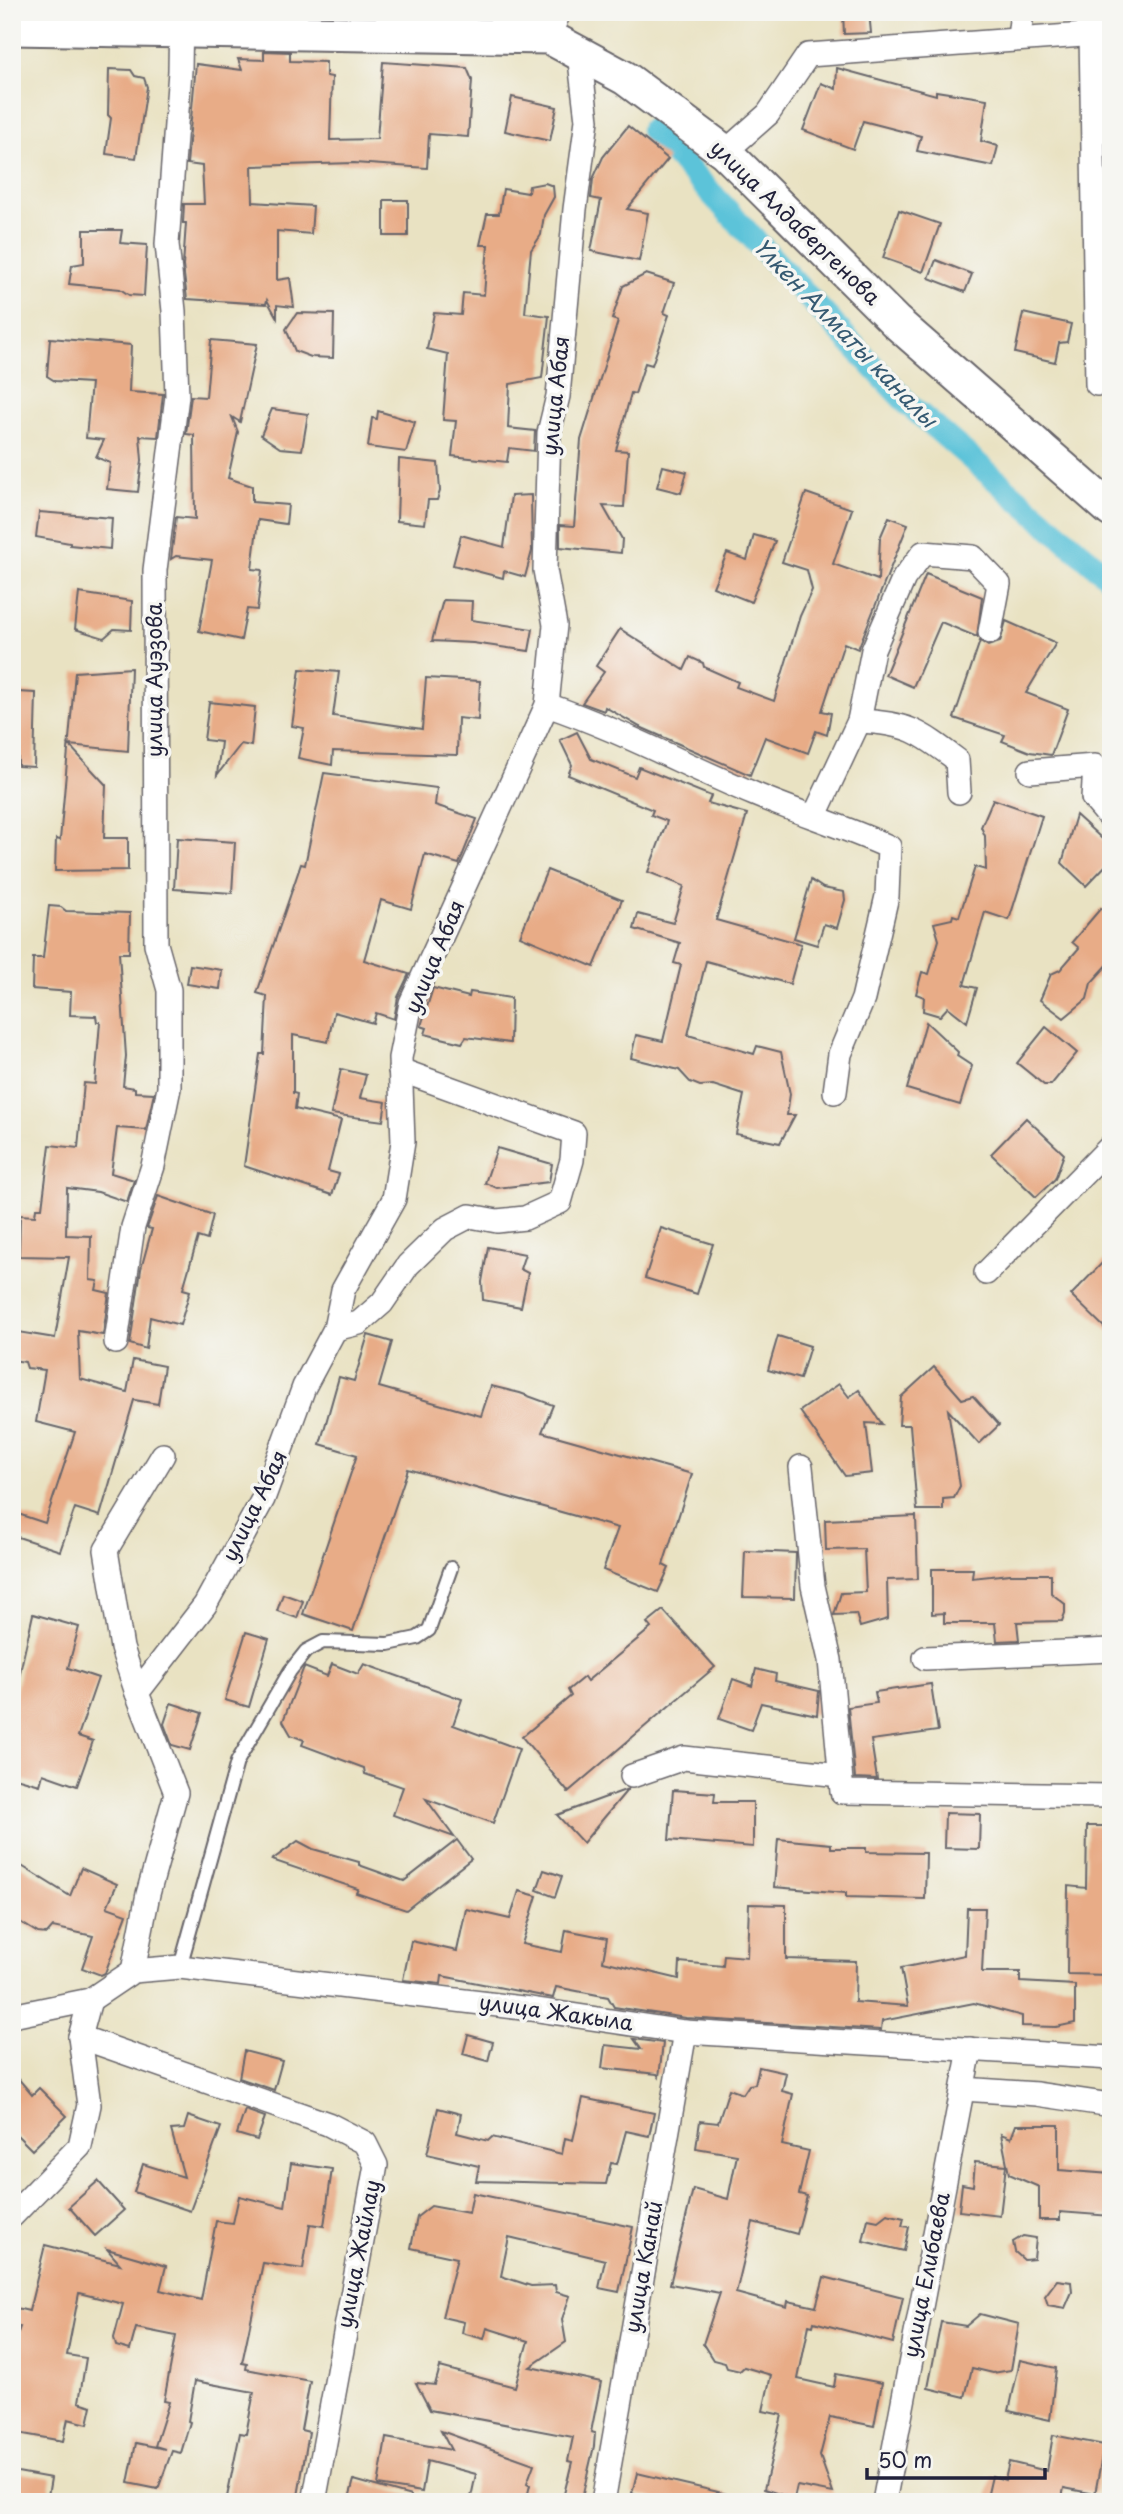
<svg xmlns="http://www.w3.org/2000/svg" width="1123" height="2514" font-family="'Playpen Sans',sans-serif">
  <rect width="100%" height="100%" fill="#f6f6f2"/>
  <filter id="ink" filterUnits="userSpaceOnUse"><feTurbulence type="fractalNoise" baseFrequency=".0143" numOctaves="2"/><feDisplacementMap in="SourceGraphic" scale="14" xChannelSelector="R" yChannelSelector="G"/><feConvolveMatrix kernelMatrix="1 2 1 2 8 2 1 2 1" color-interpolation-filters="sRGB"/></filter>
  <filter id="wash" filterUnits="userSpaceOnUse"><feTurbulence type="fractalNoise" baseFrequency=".00686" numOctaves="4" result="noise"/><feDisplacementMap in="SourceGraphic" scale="28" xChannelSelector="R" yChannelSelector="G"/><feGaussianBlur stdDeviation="1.57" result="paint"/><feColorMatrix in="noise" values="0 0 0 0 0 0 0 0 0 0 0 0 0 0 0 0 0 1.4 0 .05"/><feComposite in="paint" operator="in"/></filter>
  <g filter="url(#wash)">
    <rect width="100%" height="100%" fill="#e9e2c2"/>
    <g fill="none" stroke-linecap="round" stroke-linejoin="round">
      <!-- canal -->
      <polyline stroke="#5cc3d9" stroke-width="24" points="652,130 909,405 1111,579"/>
    </g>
    <g id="blocks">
      <!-- building -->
      <g fill="#e8ac87">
        <polygon points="843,12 869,12 871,33 844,34"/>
        <polygon points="264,51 290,52 290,61 326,62 326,76 332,77 330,140 377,139 383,62 467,68 472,80 468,137 429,134 427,168 354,163 252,166 253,202 313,206 311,234 277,231 277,280 290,278 294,307 277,305 277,318 267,300 266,304 187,299 183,266 186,223 183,223 184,204 204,204 202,166 187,164 196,64 242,70 238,59 264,60"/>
        <polygon points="837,68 936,95 936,91 987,99 981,141 998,146 993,166 917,151 921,136 863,121 853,149 803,130 821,83 836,89"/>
        <polygon points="109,69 131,70 135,76 144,78 147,87 136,158 106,154 111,118 108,115"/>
        <polygon points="512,97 557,107 550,141 505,131"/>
        <polygon points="628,126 668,159 627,209 648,213 639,261 591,251 601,200 591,198 593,179 603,157"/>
        <polygon points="545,183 553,186 554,197 544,215 541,235 531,250 525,313 549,316 542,378 510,384 508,428 535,431 534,451 509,448 507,462 452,456 456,421 443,420 448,354 427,349 434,313 461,315 463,293 484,295 488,245 480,245 487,214 499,214 503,189 528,193 529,186"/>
        <rect x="384" y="200" width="24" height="36"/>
        <polygon points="899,210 940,224 923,272 883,258"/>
        <polygon points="84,230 122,230 120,243 147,245 144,296 129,295 120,289 69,284 72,265 84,263"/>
        <polygon points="936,260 972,274 965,292 929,278"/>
        <polygon points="646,274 674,283 664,313 669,315 652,365 645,363 635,394 631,393 616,450 628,451 624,507 603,506 622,539 621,553 560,547 560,525 574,526 581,440 618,321 612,319 623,286"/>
        <polygon points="297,313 334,314 333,358 311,357 295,351 286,329"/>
        <polygon points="1023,313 1071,324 1067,342 1059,343 1055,362 1015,353"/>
        <polygon points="50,338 131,345 129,392 163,394 158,437 140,436 142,460 138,492 107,489 110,463 96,457 104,440 86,438 91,383 55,381 47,376"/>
        <polygon points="211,340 257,344 240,422 232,417 238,432 228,478 252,486 252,502 288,505 286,524 258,520 252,569 262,570 257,610 247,609 241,640 199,631 212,560 176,556 171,559 176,517 195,519 194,435 186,434 191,396 206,397"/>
        <polygon points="272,409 308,414 302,450 280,448 261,435"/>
        <polygon points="378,411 415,422 406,452 368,447 372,418 377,419"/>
        <polygon points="399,459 438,463 440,491 437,500 428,500 425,524 397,521"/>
        <polygon points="663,466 687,472 681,493 657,487"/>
        <polygon points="806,493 852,509 833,564 878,580 880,538 889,517 908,524 858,649 844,643 822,711 831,713 827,735 816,731 808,753 765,737 750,775 640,727 605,707 604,711 582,703 604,672 596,666 620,629 684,670 690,657 703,663 704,667 738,682 736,687 774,701 800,616 812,590 807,570 782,562"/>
        <polygon points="531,495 532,551 525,577 504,571 503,578 453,565 461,535 504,547 511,496"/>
        <polygon points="39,512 112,518 110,549 70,545 70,543 36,537"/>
        <polygon points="754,535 775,541 751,602 713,587 727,553 747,560"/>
        <polygon points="926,574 982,597 977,637 941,622 913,687 885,675"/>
        <polygon points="79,593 132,601 131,630 114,629 104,638 75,629"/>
        <polygon points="443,600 472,601 471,620 533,629 529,651 473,643 432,641"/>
        <polygon points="1006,621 1056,643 1026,693 1068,709 1051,755 1030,752 1002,741 1005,735 954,718 980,641 988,646 1000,642"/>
        <polygon points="131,668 128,751 69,745 106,785 104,838 128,838 128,870 55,871 56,839 60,840 75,672"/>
        <polygon points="300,669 339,672 333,716 422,729 426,678 480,681 478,720 458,718 457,755 333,751 332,765 298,758 304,728 292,726"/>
        <polygon points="17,692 36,693 34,767 18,766"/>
        <polygon points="209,702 255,707 251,746 241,744 217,775 221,742 204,740"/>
        <polygon points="577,732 591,759 635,777 639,767 711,796 708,803 747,814 716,920 801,944 790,984 706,961 688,1035 754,1054 757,1046 781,1052 790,1094 787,1115 795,1115 780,1143 736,1134 744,1095 713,1085 700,1086 690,1082 679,1070 631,1058 636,1035 663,1041 681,965 674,963 680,943 634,929 638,914 673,923 684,886 648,872 667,821 651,815 653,810 568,775 572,765 560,740"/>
        <polygon points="324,773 437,788 435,805 477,819 459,864 425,854 411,909 381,900 364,960 409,974 398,997 394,1019 376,1013 373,1023 334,1012 328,1042 293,1035 293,1093 297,1094 295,1109 341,1120 328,1171 339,1174 332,1195 244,1166 260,1054 264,1054 267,996 257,993 301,864 305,865"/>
        <polygon points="993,799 1042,816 1009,920 985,912 964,985 977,988 967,1022 948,1007 940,1016 923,1011 924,997 916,994 922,972 929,974 939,940 934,923 952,919 953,915 959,917 975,867 986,870 985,836 981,827"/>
        <polygon points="1076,815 1111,847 1111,860 1086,886 1062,863"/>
        <polygon points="177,838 235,842 232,893 174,889"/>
        <polygon points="547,870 622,900 594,967 520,936"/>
        <polygon points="811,880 823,888 844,892 845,900 837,928 824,924 817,945 794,938"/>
        <polygon points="49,906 61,907 66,911 130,913 129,953 119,953 126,1056 123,1086 135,1088 135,1092 154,1093 146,1130 117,1128 111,1173 134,1180 127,1202 98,1192 67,1188 66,1235 91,1236 90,1280 98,1281 96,1290 109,1293 103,1335 78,1331 80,1379 127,1392 133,1360 164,1366 158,1404 134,1400 100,1516 75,1508 60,1551 12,1535 12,1512 45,1523 75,1432 36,1422 45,1370 27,1368 25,1362 12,1360 12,1331 55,1338 69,1257 19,1256 20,1215 35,1216 36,1208 42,1208 50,1145 78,1148 84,1083 95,1084 100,1022 97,1022 96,1016 70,1015 71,992 32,989 33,958 43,958"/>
        <polygon points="1101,908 1111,917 1111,961 1091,983 1087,999 1064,1018 1040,1000 1051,974 1060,970 1079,948 1072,942"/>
        <polygon points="190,965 222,970 220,989 187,984"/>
        <polygon points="433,988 469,997 470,992 511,998 510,1043 466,1037 462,1043 425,1034 427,1028 421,1026"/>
        <polygon points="926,1022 958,1052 957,1056 972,1066 960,1105 907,1089"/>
        <polygon points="1046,1027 1077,1053 1051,1085 1044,1085 1017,1063"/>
        <polygon points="341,1069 366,1075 360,1098 386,1102 383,1121 331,1114"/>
        <polygon points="1026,1118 1064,1154 1055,1179 1036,1197 991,1154"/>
        <polygon points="497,1148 552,1164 549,1182 497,1188 485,1183"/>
        <polygon points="158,1196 213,1215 207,1240 198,1237 183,1289 190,1291 180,1325 150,1317 146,1349 130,1344 141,1269 152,1229 147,1228"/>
        <polygon points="661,1228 713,1244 697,1294 645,1278"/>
        <polygon points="488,1247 525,1254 520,1269 528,1273 521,1307 483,1300 482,1282"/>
        <polygon points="1111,1254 1111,1334 1071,1295"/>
        <polygon points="368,1335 392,1342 379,1387 481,1416 491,1386 520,1393 553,1405 542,1432 692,1474 663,1565 669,1568 658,1592 603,1570 618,1528 408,1469 353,1631 303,1614 357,1455 320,1444 339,1377 354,1381"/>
        <polygon points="778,1336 810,1346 800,1379 768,1370"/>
        <polygon points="934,1367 962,1399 973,1396 999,1425 979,1444 948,1410 960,1486 954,1498 943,1499 943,1510 917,1510 910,1425 899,1425 901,1397"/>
        <polygon points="839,1384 849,1397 859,1390 882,1424 866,1423 872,1473 845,1476 800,1411"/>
        <polygon points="916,1516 918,1579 887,1580 888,1619 860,1627 856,1614 834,1615 841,1593 866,1592 864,1549 826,1550 825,1520"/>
        <polygon points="745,1551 796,1553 795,1598 743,1597"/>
        <polygon points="932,1569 973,1569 972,1578 1010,1574 1051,1574 1051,1593 1065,1604 1065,1613 1062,1621 1017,1622 1019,1640 997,1641 995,1623 944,1623 944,1613 932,1614"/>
        <polygon points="283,1594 303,1601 297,1618 277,1611"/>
        <polygon points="663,1610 715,1667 568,1792 522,1737 571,1696 568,1690 584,1677 587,1681 651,1628 647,1623"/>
        <polygon points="33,1614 79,1627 68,1668 98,1678 78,1736 93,1741 77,1786 43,1774 40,1785 12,1777 12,1708"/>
        <polygon points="246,1632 269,1639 249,1707 225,1700"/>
        <polygon points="332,1664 358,1674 364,1664 462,1699 453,1725 519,1749 493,1823 426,1799 454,1837 393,1815 403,1787 365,1774 364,1768 302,1745 304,1740 291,1735 283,1721 304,1667 327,1676"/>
        <polygon points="756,1669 776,1674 775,1681 819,1691 817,1715 761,1703 751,1730 719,1719 733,1679 752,1686"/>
        <polygon points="931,1684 938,1731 871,1740 877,1779 855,1778 848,1707 877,1703 875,1692"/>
        <polygon points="171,1703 202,1713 190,1750 172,1745 164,1724"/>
        <polygon points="628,1789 583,1843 557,1815"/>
        <polygon points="673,1790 715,1793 714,1802 753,1802 753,1847 669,1840"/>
        <polygon points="945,1813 980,1814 979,1849 944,1848"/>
        <polygon points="1087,1826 1111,1826 1111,1975 1067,1974 1068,1886 1086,1888"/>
        <polygon points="778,1839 831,1844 831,1848 866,1848 866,1852 926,1853 925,1899 846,1897 846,1893 774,1887"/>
        <polygon points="457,1840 471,1859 406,1910 356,1893 358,1889 272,1860 298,1841 313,1849 359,1862 359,1865 404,1881"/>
        <polygon points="12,1860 70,1896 81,1868 117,1884 107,1907 127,1914 105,1973 101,1975 82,1968 93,1936 53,1927 47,1934 38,1933 12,1917"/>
        <polygon points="544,1870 562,1876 555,1897 537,1890"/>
        <polygon points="519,1891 537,1896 522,1944 562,1952 566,1930 607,1938 603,1961 679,1979 680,1962 723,1966 724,1955 747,1957 749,1904 786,1905 786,1959 856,1961 855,2002 908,2006 901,1968 965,1955 967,1908 985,1908 982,1972 1020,1972 1020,1982 1075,1985 1075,2023 1056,2027 1022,2026 1022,2016 974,2003 882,2021 881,2030 686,2018 614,2007 608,1997 556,1987 553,1998 442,1976 441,1984 403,1980 411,1941 457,1951 466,1909 510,1919"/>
        <polygon points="468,2035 493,2042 488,2061 463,2054"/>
        <polygon points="634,2039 663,2043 659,2077 657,2074 602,2068 605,2045 641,2049"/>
        <polygon points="244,2051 282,2061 274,2090 239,2078"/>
        <polygon points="759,2067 786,2073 782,2091 793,2094 782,2145 809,2151 799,2194 807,2196 797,2234 753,2222 736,2293 787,2307 788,2301 816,2307 824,2277 903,2297 893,2343 814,2322 813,2326 809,2325 798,2379 834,2387 836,2374 882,2383 874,2426 830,2417 820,2456 833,2493 797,2486 794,2499 764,2489 782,2415 763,2411 771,2375 744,2367 740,2371 727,2368 725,2363 713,2360 703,2344 720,2293 670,2284 693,2189 728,2199 737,2155 696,2148 700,2121 718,2123 729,2089 743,2094 749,2085 755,2084"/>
        <polygon points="12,2071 32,2095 39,2088 67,2116 32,2150 12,2130"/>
        <polygon points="583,2098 654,2113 649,2136 626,2131 617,2164 611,2163 606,2184 476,2181 479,2166 427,2154 438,2108 461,2114 457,2133 488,2141 492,2137 562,2154 565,2138 573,2140"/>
        <polygon points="245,2110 265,2117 257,2140 237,2134"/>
        <polygon points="188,2116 221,2127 190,2211 134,2192 143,2164 184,2177 171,2130 184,2129"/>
        <polygon points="1016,2125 1059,2125 1059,2170 1111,2174 1111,2216 1060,2212 1060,2220 1039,2220 1039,2187 1009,2174 1001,2134 1011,2138"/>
        <polygon points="975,2162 1006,2165 1000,2216 959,2211 962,2184 973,2186"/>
        <polygon points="291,2163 332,2169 324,2226 310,2224 303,2269 263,2263 242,2363 247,2364 246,2369 310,2381 301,2430 309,2432 297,2502 249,2502 227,2497 240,2433 246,2434 254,2392 195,2381 188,2421 190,2422 181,2453 172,2451 158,2489 128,2483 136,2443 165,2449 155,2446 169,2402 164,2401 176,2336 136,2328 130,2350 116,2346 114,2338 123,2304 79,2293 67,2355 86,2358 79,2402 92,2406 88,2424 68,2419 63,2441 12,2432 19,2385 16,2383 19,2376 12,2373 12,2349 20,2327 12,2326 12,2307 29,2311 45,2245 120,2264 107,2249 166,2266 160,2290 201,2300 216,2221 233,2223 239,2196 285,2207"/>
        <polygon points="98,2181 124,2210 95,2236 69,2207"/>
        <polygon points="473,2193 633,2227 619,2292 599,2288 605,2260 509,2237 501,2276 531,2286 555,2285 556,2292 570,2296 562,2319 566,2342 530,2367 601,2382 591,2432 595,2433 594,2446 581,2502 562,2502 572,2462 568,2461 573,2437 430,2410 416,2383 435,2385 440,2367 515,2387 528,2341 487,2328 484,2339 462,2333 464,2322 442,2317 457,2258 411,2248 417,2217 431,2206 469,2213"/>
        <polygon points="887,2214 904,2218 902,2226 909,2227 904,2251 863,2241 868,2219 878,2221"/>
        <polygon points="1023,2236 1036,2238 1034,2259 1024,2260 1015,2252 1013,2242"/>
        <polygon points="1057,2280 1071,2282 1072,2292 1065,2308 1048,2305 1045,2296"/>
        <polygon points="980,2314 1019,2324 1011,2370 993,2373 972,2368 965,2397 928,2388 941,2322 966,2326"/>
        <polygon points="1020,2360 1056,2368 1050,2420 1009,2411"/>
        <polygon points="441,2431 534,2464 527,2483 530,2485 526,2502 470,2502 476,2474 427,2461 422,2492 378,2485 386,2438 451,2450"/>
        <polygon points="1053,2435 1104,2445 1095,2494 1064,2488 1061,2502 986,2502 992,2476 1005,2480 1009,2462 1047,2471"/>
        <polygon points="12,2471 51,2478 47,2502 12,2502"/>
        <polygon points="637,2473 727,2494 726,2502 655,2502 656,2499 632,2493"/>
        <polygon points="354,2480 411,2496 411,2502 348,2502"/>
      </g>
    </g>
  </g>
  <g filter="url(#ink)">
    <use href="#blocks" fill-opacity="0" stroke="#68656a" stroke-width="2"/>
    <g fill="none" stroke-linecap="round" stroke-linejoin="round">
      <!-- service casing -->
      <g stroke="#68656a" stroke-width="16">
        <polyline id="service" points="180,1967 237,1762 290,1671 306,1651 323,1642 388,1644 417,1638 429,1630 451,1568"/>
      </g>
      <!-- minor casing -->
      <g stroke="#68656a" stroke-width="26">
        <g id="minor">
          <polyline points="1091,33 1097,384"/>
          <polyline points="549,37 559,12"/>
          <polyline points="1019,37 1022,12"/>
          <polyline points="725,152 768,114 808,55 1111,33"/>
          <path d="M547 705C618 729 685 765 754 794 799 813 845 827 889 847L887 896 863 999 840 1054 835 1092"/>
          <path d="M859 721C907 723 919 731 957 760L959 792"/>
          <polyline points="1030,771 1095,766 1093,798 1111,819"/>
          <polyline points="815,815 859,721 873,650 904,578 923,553 973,557 999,584 990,632"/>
          <polyline points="986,1273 1111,1146"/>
          <polyline points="335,1329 359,1323 382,1303 408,1265 445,1229 470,1216 497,1221 525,1218 560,1202 572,1160 574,1133 400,1070"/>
          <polyline points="116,1342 133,1227 153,1166 169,1088 169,990 156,944 155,570 177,396 174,311 167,244 180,71 181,12"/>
          <polyline points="801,1467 813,1586 830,1660 842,1792 1111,1796"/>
          <polyline points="925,1658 1111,1650"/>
          <polyline points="137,1693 122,1648 106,1550 163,1455"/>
          <polyline points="632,1776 684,1758 840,1775"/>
          <polyline points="133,1971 148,1894 176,1793 137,1693 205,1605 263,1499 304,1387 335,1329 343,1290 394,1199 403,1142 400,1058 411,1003 547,705 555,625 545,570 549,433 558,396 575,209 587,120 579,53"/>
          <polyline points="12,2016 90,2000 133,1971 180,1967 531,2009 685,2032 1111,2058"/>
          <polyline points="80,2037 328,2124 365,2143 376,2165 314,2502"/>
          <polyline points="963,2089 1037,2094 1111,2105"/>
          <polyline points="12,2216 80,2146 89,2105 80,2037 90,2000"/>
          <polyline points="603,2502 685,2032"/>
          <polyline points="884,2502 970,2049"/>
        </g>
      </g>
      <!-- secondary casing -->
      <g stroke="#68656a" stroke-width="37">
        <polyline id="secondary" points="12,28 549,37 625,78 725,152 896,322 1111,510"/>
      </g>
      <!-- service -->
      <use href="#service" stroke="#fff" stroke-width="12"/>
      <!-- minor -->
      <use href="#minor" stroke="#fff" stroke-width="23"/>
      <!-- secondary -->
      <use href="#secondary" stroke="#fff" stroke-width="33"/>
    </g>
  </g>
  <g text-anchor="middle" stroke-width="7" stroke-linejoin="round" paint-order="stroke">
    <!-- street labels -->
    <g font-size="21" fill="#22223b" stroke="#f6f6f2">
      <text transform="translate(795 223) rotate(44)" y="7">улица Алдабергенова</text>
      <text transform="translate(556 396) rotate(-84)" y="7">улица Абая</text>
      <text transform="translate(155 680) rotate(-90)" y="7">улица Ауэзова</text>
      <text transform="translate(435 957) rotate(-67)" y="7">улица Абая</text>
      <text transform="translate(255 1506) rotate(-64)" y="7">улица Абая</text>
      <text transform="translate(556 2013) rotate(8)" y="7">улица Жакыла</text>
      <text transform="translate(359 2254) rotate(-79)" y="7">улица Жайлау</text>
      <text transform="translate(644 2267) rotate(-80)" y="7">улица Канай</text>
      <text transform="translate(927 2275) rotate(-79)" y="7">улица Елибаева</text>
    </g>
    <!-- water labels -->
    <g font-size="23" font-style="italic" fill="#365a72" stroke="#f6f6f2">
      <text transform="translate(845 333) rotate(46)" y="8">Үлкен Алматы каналы</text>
    </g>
  </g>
  <!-- margin -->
  <rect width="1123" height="2514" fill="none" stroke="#f6f6f2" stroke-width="42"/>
  <!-- scale -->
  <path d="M867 2468v10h178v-10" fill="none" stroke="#22223b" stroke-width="3.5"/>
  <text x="878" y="2468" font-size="21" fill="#22223b" stroke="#f6f6f2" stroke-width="5" paint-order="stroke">50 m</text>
</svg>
